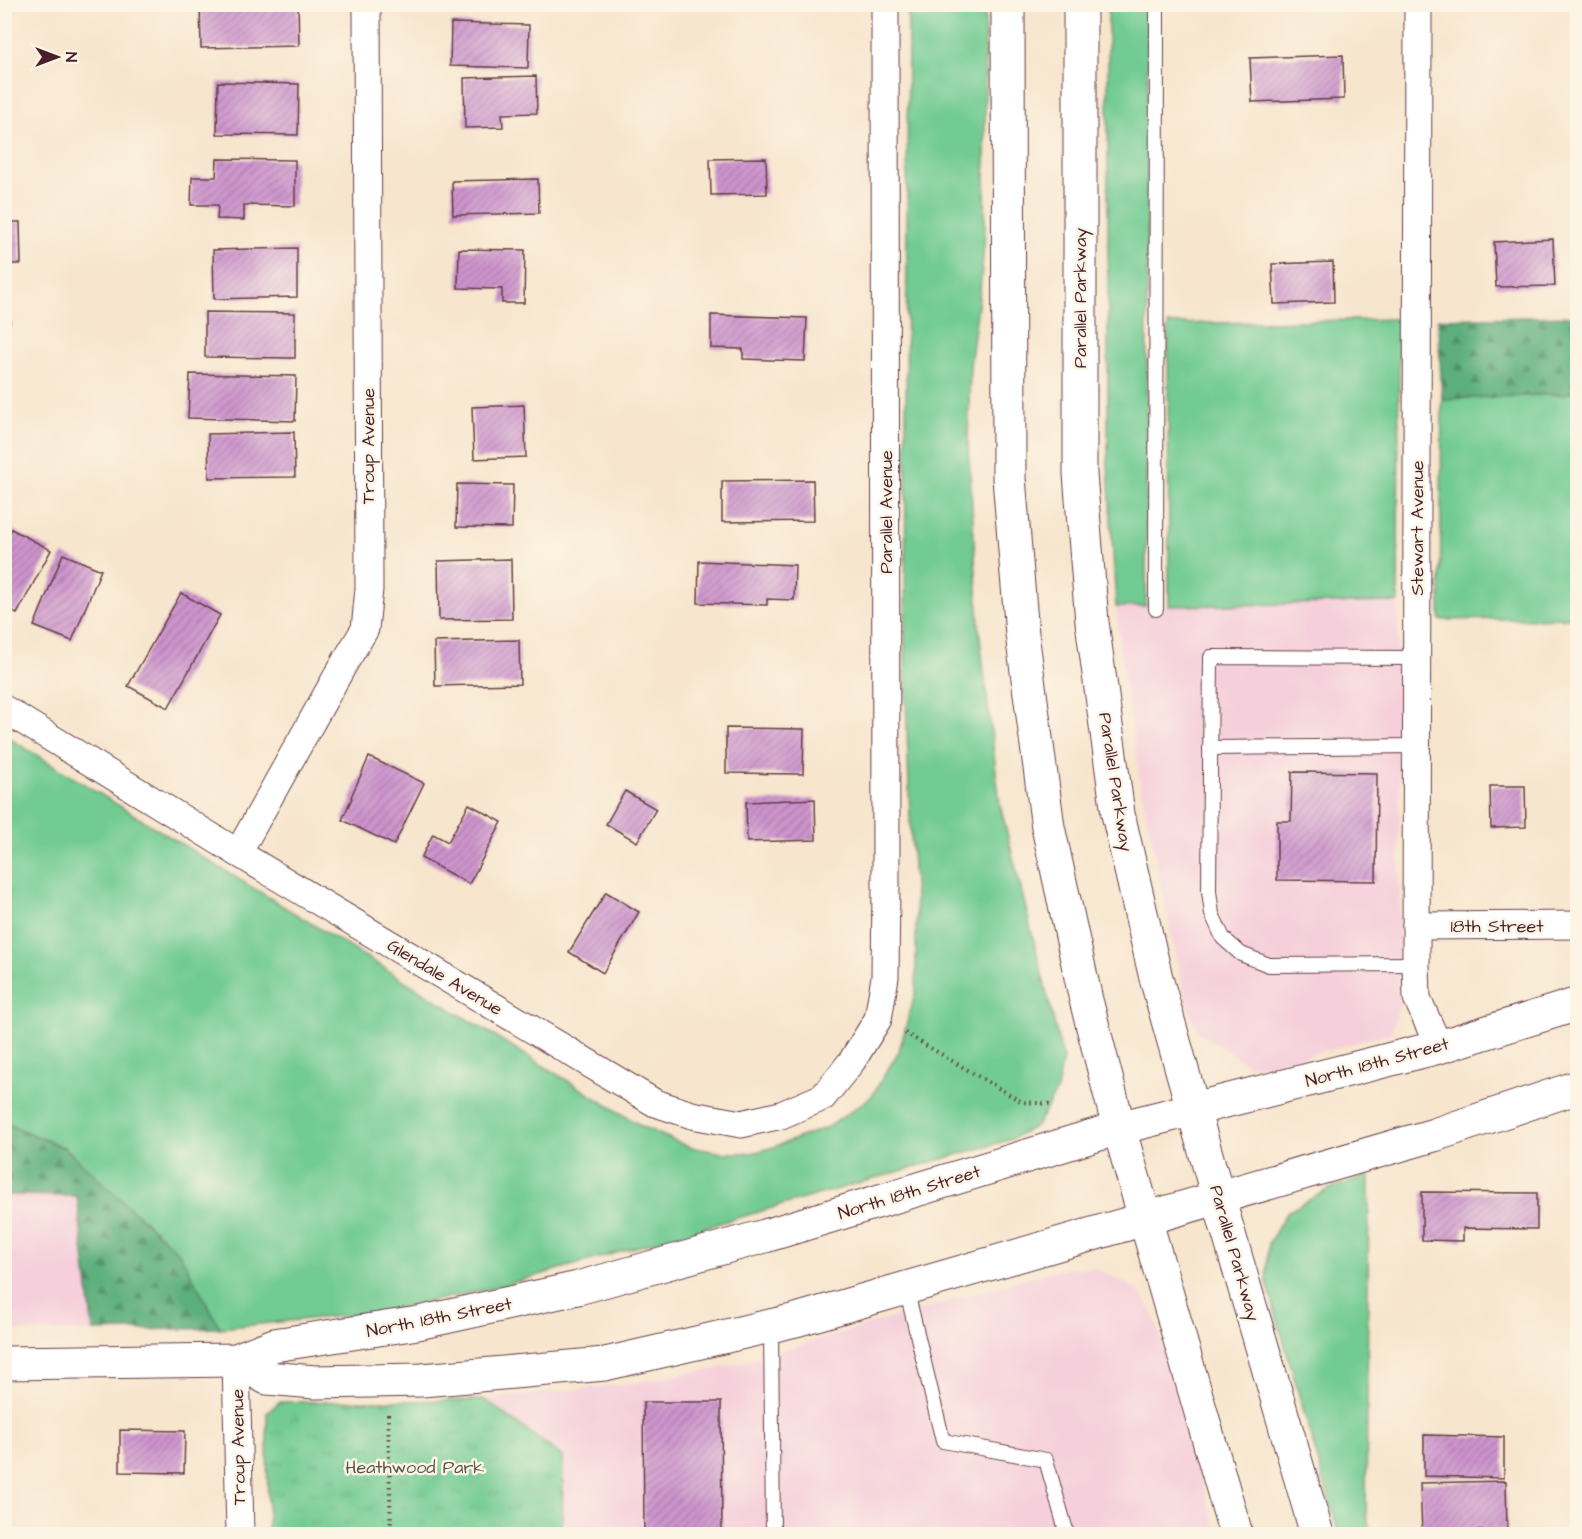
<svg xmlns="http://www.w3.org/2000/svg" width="1582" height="1539" font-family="'Architects Daughter',sans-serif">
  <defs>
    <pattern id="forest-firs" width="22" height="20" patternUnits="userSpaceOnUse" patternTransform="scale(1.5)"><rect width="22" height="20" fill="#5caf7c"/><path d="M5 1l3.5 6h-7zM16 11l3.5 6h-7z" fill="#4e8e66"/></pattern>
    <pattern id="park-tufts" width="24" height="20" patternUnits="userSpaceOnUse" patternTransform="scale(1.5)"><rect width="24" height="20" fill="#71cb92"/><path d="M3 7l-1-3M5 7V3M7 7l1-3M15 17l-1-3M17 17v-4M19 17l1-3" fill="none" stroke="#63ae7e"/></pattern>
    <pattern id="building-hatch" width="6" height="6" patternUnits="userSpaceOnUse" patternTransform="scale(1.5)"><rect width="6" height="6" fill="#cd94cd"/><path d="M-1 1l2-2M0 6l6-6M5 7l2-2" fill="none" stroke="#a878a7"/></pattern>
  </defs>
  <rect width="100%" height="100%" fill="#fcf5e5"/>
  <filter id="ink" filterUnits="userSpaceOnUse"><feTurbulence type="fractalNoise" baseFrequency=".0167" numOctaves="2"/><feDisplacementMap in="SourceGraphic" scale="12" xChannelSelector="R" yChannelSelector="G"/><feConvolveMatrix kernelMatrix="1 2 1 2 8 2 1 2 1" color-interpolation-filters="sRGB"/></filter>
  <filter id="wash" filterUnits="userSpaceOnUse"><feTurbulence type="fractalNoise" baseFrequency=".008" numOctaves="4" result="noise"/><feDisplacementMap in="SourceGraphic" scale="24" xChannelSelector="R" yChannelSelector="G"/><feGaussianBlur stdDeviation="1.35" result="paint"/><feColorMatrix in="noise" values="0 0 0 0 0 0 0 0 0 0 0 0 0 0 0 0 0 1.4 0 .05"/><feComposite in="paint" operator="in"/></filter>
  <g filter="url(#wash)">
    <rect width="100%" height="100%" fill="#f7e5cd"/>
    <!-- built -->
    <g fill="#f5cfdb">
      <polygon points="1398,602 1400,1003 1391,1033 1272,1065 1249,1065 1200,1033 1187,1008 1142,794 1122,662 1116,607"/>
      <polygon points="5,1195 77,1196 93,1331 5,1331"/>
      <polygon points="1071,1268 1097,1269 1138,1290 1154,1316 1217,1534 562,1534 563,1457 485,1400 633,1383 727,1367 1044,1273"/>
    </g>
    <!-- green -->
    <g fill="#71cb92" stroke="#5e755e" stroke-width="1.5">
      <polygon points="908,5 985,5 985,234 980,290 970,365 968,441 980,639 1000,805 1063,1058 1057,1090 1037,1125 1012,1139 494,1288 379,1312 220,1328 179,1254 65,1148 5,1123 4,735 643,1127 689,1147 723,1153 752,1153 774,1147 830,1126 872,1096 899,1051 916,990 916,913 910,819 905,665"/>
      <polygon points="1108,5 1148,5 1146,606 1116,607 1108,465"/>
      <polygon points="1399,319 1398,602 1169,606 1168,324"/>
      <polygon points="1577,390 1577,618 1440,620 1442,399 1564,394"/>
      <polygon points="1369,1175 1366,1514 1371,1534 1339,1534 1266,1280 1269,1243 1287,1212 1329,1189"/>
    </g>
    <!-- forest -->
    <g fill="url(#forest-firs)" stroke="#536754" stroke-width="1.5">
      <polygon points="1577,316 1577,390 1564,394 1442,399 1438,319"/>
      <polygon points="5,1123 65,1148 180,1254 220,1328 93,1331 77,1196 5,1195"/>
    </g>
    <!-- park -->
    <polygon fill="url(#park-tufts)" stroke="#5e755e" stroke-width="1.5" points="485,1400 563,1457 562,1534 268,1534 267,1413 279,1402"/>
    <g id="blocks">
      <!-- building -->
      <g fill="url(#building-hatch)">
        <polygon points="200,4 298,4 299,46 201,48"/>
        <polygon points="451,23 529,25 528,68 450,66"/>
        <polygon points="1343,55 1344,99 1252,102 1250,58"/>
        <polygon points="536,76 537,113 502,114 503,127 465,128 464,78"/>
        <polygon points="218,82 299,84 298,135 217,134"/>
        <polygon points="7,101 7,147 4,147 4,102"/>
        <polygon points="766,158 767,194 711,195 710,159"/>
        <polygon points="217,159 295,160 295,206 244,205 244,220 217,219 218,205 191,205 192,177 216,177"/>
        <polygon points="538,179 539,213 453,215 452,181"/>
        <polygon points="5,222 20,222 21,264 5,264"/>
        <polygon points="1553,239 1555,286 1496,287 1494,242"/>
        <polygon points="297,248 297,297 214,299 213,250"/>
        <polygon points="459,249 525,250 524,303 502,303 502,289 458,288"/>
        <polygon points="1333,262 1334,302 1274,304 1272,264"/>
        <rect x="4" y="282" width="6" height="41"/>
        <polygon points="205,312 295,313 295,358 205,357"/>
        <polygon points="711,315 807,318 805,361 743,359 743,349 711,348"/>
        <polygon points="190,374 296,376 295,421 188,418"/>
        <polygon points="524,405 526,457 474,459 472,407"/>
        <polygon points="294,432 295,477 209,478 208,434"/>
        <polygon points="813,480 814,521 722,522 722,481"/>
        <polygon points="457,484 513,485 512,528 456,527"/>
        <polygon points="11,529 51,550 17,614 4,607 4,542"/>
        <polygon points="63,554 101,570 72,641 34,626"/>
        <polygon points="511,559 512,619 439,620 438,561"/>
        <polygon points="699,561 795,565 794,600 767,599 767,605 698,603"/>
        <polygon points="181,593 220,615 168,708 128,686"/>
        <polygon points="519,640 520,684 435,686 434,642"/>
        <polygon points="726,728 804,729 803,774 726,773"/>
        <polygon points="369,757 424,783 394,845 342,820 352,798 351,797"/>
        <polygon points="1292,772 1377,773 1376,881 1277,880 1277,821 1291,821"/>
        <polygon points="1490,786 1525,786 1526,827 1491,828"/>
        <polygon points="625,791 656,809 637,842 606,824"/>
        <polygon points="815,799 816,840 747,842 746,802"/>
        <polygon points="469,804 502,822 469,884 421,858 433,834 448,842"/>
        <polygon points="606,892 639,912 603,973 569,952"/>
        <polygon points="1422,1192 1537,1193 1537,1229 1463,1228 1463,1241 1422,1240"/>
        <polygon points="643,1402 721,1402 722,1534 644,1534"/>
        <polygon points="120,1430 185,1431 184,1473 120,1472"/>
        <polygon points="1424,1435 1504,1437 1504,1478 1424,1476"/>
        <polygon points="1506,1481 1507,1530 1422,1532 1420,1483"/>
      </g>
    </g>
  </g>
  <g filter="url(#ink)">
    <use href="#blocks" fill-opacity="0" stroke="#643d43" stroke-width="1.5"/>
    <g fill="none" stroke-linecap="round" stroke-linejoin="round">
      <!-- lane casing -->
      <g stroke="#643d43" stroke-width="16">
        <g id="lane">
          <polyline points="1156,609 1157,4"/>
          <polyline points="1416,658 1211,657 1209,891 1212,914 1223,938 1241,954 1269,965 1416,964"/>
          <polyline points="1210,748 1416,746"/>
          <polyline points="906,1288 943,1441 1046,1460 1067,1534"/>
          <polyline points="771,1326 773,1534"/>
        </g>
      </g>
      <!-- street casing -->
      <g stroke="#643d43" stroke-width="29">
        <g id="street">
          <polyline points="1418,4 1416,964 1417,998 1439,1047"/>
          <polyline points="4,709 238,853 655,1103 692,1115 741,1124 781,1115 823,1097 852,1061 878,1019 885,977 886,886 885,4"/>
          <polyline points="238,853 345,662 365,629 369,589 367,4"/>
          <polyline points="1416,926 1578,925"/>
          <polyline points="236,1360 240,1534"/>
        </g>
      </g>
      <!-- secondary casing -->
      <g stroke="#643d43" stroke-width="35">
        <g id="secondary">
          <polyline points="1008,4 1009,478 1022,634 1048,827 1086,1000 1119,1128 1236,1534"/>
          <polyline points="1080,4 1080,474 1092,622 1118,814 1156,978 1218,1197 1317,1534"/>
          <polyline points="236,1360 267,1378 315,1382 422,1380 605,1364 796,1320 1434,1135 1578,1087"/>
          <polyline points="4,1363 236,1360 274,1345 418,1323 578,1288 765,1236 1119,1128 1439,1047 1578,1004"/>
        </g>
      </g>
      <!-- path -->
      <g stroke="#643d43" stroke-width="4" stroke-dasharray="1.5 4.5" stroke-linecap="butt">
        <polyline points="905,1033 1022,1102 1053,1104"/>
        <polyline points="388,1414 391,1534"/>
      </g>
      <!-- lane -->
      <use href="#lane" stroke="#fff" stroke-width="14"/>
      <!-- street -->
      <use href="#street" stroke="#fff" stroke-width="27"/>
      <!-- secondary -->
      <use href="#secondary" stroke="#fff" stroke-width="33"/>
    </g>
  </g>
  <g text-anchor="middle" stroke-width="5" stroke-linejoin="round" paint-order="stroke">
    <!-- street labels -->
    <g font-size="18" fill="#4a1f2b" stroke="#fcf5e5">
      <text transform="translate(1080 298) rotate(-90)" y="6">Parallel Parkway</text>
      <text transform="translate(368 446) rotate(-90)" y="6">Troup Avenue</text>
      <text transform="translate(886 512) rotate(-90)" y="6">Parallel Avenue</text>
      <text transform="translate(1417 528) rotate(-90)" y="6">Stewart Avenue</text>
      <text transform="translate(1116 782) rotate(81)" y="6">Parallel Parkway</text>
      <text x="1497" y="932">18th Street</text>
      <text transform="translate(445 977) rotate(31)" y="6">Glendale Avenue</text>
      <text transform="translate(1377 1062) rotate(-15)" y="6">North 18th Street</text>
      <text transform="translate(909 1192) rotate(-17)" y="6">North 18th Street</text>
      <text transform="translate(1235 1253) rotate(74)" y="6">Parallel Parkway</text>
      <text transform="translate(439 1317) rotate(-11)" y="6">North 18th Street</text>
      <text transform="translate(238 1447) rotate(-91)" y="6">Troup Avenue</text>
    </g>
    <!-- park labels -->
    <g font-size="18" fill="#56534a" stroke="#fcf5e5">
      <text x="415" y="1473">Heathwood Park</text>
    </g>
  </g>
  <!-- margin -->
  <rect width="1582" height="1539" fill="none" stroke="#fcf5e5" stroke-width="24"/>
  <!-- north arrow -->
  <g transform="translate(57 57) rotate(90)" stroke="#fcf5e5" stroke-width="4.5" paint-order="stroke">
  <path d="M0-4.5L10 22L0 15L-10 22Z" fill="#4a1f2b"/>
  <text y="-9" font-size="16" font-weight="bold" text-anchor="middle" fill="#4a1f2b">N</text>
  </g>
</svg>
